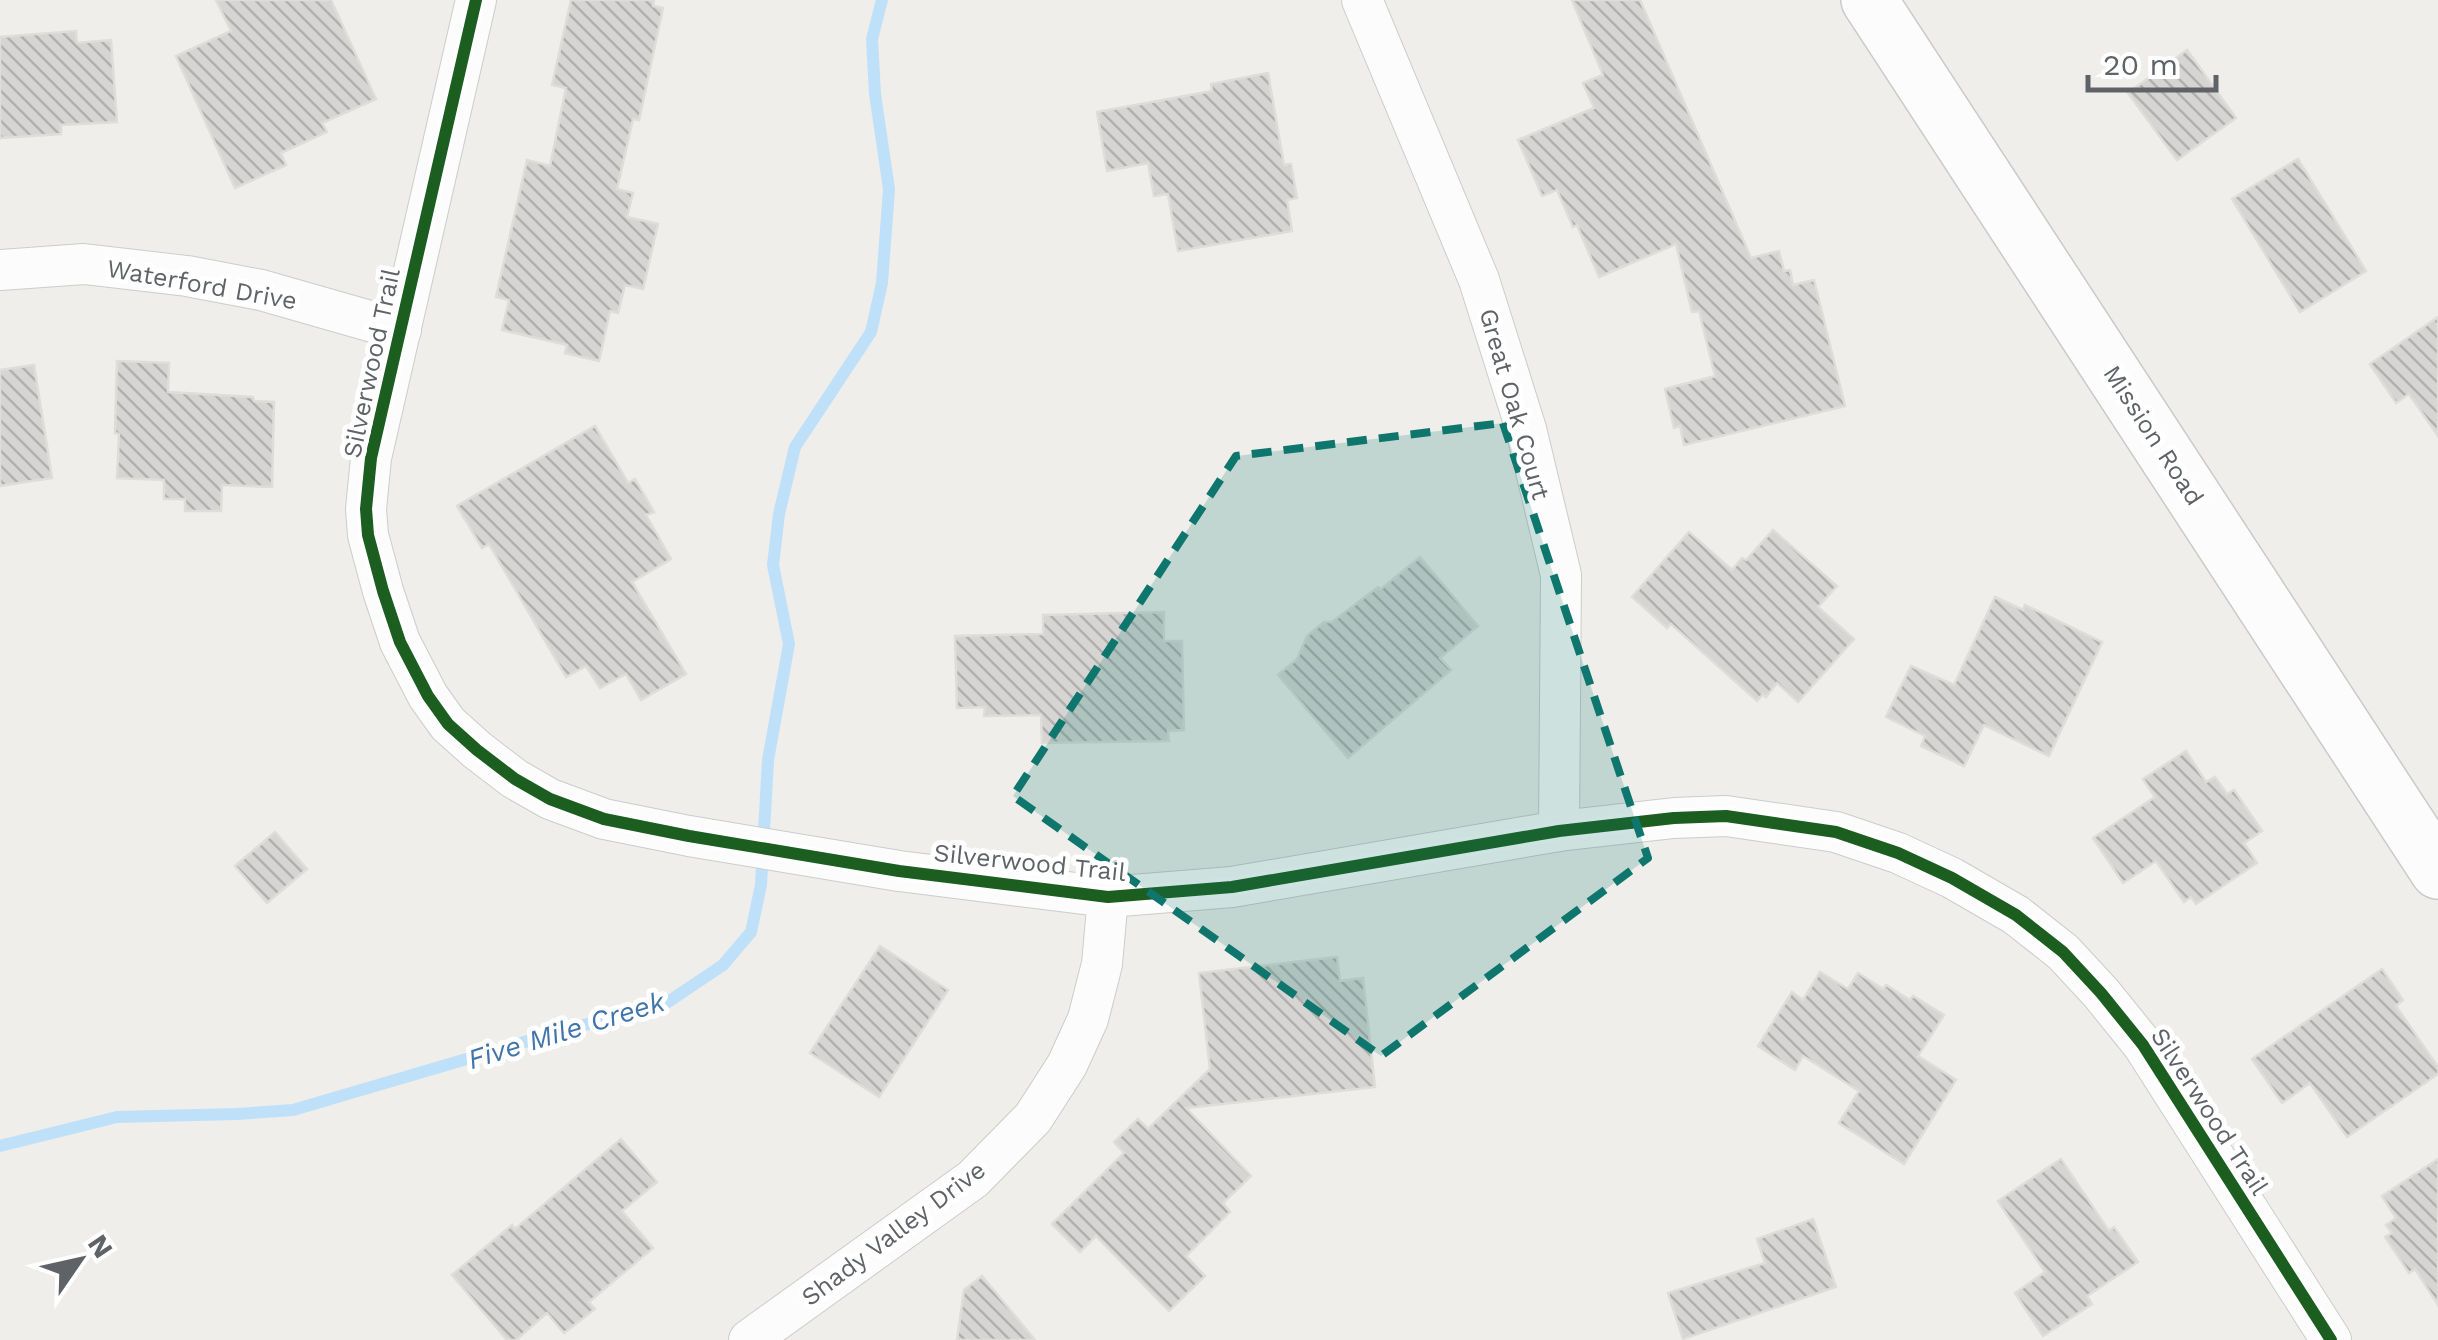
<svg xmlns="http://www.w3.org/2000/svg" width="2438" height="1340" font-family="'Work Sans',sans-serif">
  <defs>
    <pattern id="building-back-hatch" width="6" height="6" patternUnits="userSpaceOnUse" patternTransform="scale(2.5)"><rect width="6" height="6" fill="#d6d5d3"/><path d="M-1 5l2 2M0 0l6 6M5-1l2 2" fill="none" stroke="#b1b0af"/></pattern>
  </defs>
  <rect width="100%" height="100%" fill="#efeeea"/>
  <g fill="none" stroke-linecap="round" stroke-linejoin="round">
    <!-- stream -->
    <polyline stroke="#bfe0f9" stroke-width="12" points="0,1146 117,1117 237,1114 293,1110 575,1027 659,1008 723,965 751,932 761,885 768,760 789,644 773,565 779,514 795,447 871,332 882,283 889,189 875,94 872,39 882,0"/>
  </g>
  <!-- building -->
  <g fill="url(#building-back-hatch)" stroke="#deddd9" stroke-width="2.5">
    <polygon points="216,0 331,0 376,99 322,123 327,132 281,153 286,165 235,188 176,56 231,31"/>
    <polygon points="571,0 654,0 653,6 663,8 639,120 633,119 617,189 633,193 627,217 658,224 643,289 625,285 618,313 610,311 599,361 565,353 567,345 502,330 509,300 496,297 527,160 550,166 566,88 552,85"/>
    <polygon points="1572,0 1640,0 1751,258 1779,251 1784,271 1790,270 1793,285 1814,280 1845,406 1684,445 1680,426 1674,428 1665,389 1715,376 1699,311 1692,312 1676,244 1599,277 1577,225 1573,227 1557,190 1542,196 1518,140 1594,108 1583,83 1603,75"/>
    <polygon points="76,31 77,43 111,40 117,122 61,125 61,134 0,138 0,37"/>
    <polygon points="2187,50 2236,118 2177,160 2128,93"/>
    <polygon points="1268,73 1284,165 1291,164 1297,198 1287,200 1292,231 1178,251 1168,194 1154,196 1148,163 1107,171 1097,112 1212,91 1211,84"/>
    <polygon points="2298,159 2366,271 2300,312 2232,199"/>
    <polygon points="2438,317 2438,436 2409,394 2396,403 2370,364"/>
    <polygon points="117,361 169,363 168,392 253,397 254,401 274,402 272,487 222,485 221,511 185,511 185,499 164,499 164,480 117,478 119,434 115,433"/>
    <polygon points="34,365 52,478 0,486 0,370"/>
    <polygon points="595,426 628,483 635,479 654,512 646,515 671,559 632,582 686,674 641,700 626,674 600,688 586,666 566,677 489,544 482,548 457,506"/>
    <polygon points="1773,530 1837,586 1818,607 1854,639 1798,702 1777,683 1766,697 1763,694 1757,701 1671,624 1667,628 1632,597 1689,532 1732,570 1742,558 1746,560"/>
    <polygon points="1420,557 1478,626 1440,658 1451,670 1348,758 1278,675 1297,659 1307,636 1324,622 1332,622 1378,587 1381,589"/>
    <polygon points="1995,597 2023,610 2025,605 2102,642 2049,756 1984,725 1964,766 1921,746 1925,736 1886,717 1911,666 1954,685"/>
    <polygon points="1164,612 1164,641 1182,641 1184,730 1168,731 1169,741 1042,743 1041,715 984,716 985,707 957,708 955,636 1043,634 1043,615"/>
    <polygon points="2186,751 2206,782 2215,777 2227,794 2234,790 2262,831 2244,843 2257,863 2196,904 2191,897 2184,902 2156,861 2123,883 2093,838 2155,797 2143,779"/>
    <polygon points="275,832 307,869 267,903 235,866"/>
    <polygon points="880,946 948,990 879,1097 810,1053"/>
    <polygon points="1337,957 1340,981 1363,978 1375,1087 1186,1108 1251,1176 1223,1203 1230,1212 1186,1256 1205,1276 1169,1311 1096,1236 1080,1252 1052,1224 1124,1153 1114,1142 1138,1119 1148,1129 1210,1069 1199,973"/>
    <polygon points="2382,969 2403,1000 2396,1006 2438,1067 2438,1074 2347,1137 2310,1083 2282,1103 2252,1059"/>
    <polygon points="1820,972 1848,989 1858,973 1883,989 1886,985 1910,1000 1913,996 1944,1015 1918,1056 1956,1080 1904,1164 1839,1123 1859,1091 1803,1056 1795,1070 1758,1046 1792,992 1803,1000"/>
    <polygon points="621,1139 657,1182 622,1211 653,1248 589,1302 595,1309 564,1333 547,1313 516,1340 507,1340 452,1275 512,1225 515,1229"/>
    <polygon points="2061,1159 2109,1231 2114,1227 2138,1262 2087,1296 2092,1304 2043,1336 2015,1293 2045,1272 1998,1201"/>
    <polygon points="2438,1159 2438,1305 2415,1269 2409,1273 2385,1237 2392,1233 2386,1225 2396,1218 2382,1196"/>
    <polygon points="1813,1219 1836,1287 1683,1339 1668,1293 1765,1263 1757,1239"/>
    <polygon points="982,1276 1035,1340 957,1340 964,1290"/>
  </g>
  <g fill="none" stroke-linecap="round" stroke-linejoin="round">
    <!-- street casing -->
    <g stroke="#cbcccc" stroke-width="42">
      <g id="street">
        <polyline points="476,0 371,458 366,509 368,535 383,591 400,642 428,696 448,724 477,750 515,779 550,799 604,819 689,836 899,871 1108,897 1232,887 1559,831 1674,818 1726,816 1836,832 1898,853 1952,878 2016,915 2063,952 2101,993 2143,1045 2331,1340"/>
        <polyline points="1362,0 1479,280 1526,429 1561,575 1559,831"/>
        <polyline points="0,270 84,264 187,276 261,290 401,330"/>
        <polyline points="749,1340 973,1179 1033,1118 1067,1065 1088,1019 1102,964 1108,897"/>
      </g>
    </g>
    <!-- secondary casing -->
    <g stroke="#cacacb" stroke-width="58">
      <polyline id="secondary" points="1869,0 2438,871"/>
    </g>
    <!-- street -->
    <use href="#street" stroke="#fdfcfc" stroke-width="40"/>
    <!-- secondary -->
    <use href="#secondary" stroke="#fdfcfc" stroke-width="55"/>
    <!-- cycleway casing -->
    <g stroke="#fff" stroke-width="19">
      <polyline id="cycleway" points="476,0 371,458 366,509 368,535 383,591 400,642 428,696 448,724 477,750 515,779 550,799 604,819 689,836 899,871 1108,897 1232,887 1559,831 1674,818 1726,816 1836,832 1898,853 1952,878 2016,915 2063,952 2101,993 2143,1045 2331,1340"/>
    </g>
    <!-- cycleway -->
    <use href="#cycleway" stroke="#1b5e20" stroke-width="12"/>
  </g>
  <!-- marked area -->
  <path fill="#0f766e" fill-opacity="0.2" stroke="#0f766e" stroke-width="8" stroke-dasharray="20 12" stroke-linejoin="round" d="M1503 423 1648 858 1381 1056 1013 796 1236 456Z"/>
  <g text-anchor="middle" stroke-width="10" stroke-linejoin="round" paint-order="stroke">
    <!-- street labels -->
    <g font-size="25" fill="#5f6368" stroke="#fff">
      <text transform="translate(202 284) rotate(10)" y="9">Waterford Drive</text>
      <text transform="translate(371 363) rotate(-78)" y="9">Silverwood Trail</text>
      <text transform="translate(1515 404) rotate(74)" y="9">Great Oak Court</text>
      <text transform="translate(2154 435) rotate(57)" y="9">Mission Road</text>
      <text transform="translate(1030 862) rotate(6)" y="9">Silverwood Trail</text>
      <text transform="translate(2210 1111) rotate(57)" y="9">Silverwood Trail</text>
      <text transform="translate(893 1233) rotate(-37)" y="9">Shady Valley Drive</text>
    </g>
    <!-- water labels -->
    <g font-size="28" font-style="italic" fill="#4174aa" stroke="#fff">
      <text transform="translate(566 1030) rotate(-17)" y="10">Five Mile Creek</text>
    </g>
  </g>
  <!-- north arrow -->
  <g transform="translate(80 1260) rotate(56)" stroke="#ffffff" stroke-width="8" paint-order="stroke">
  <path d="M0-8L18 38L0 25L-18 38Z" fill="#5f6368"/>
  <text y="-15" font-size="28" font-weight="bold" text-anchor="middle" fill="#5f6368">N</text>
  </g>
  <!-- scale -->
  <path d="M2088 75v15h128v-15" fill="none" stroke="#5f6368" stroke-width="5"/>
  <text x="2103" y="75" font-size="30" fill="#5f6368" stroke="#ffffff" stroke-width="8" paint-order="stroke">20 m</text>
</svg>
